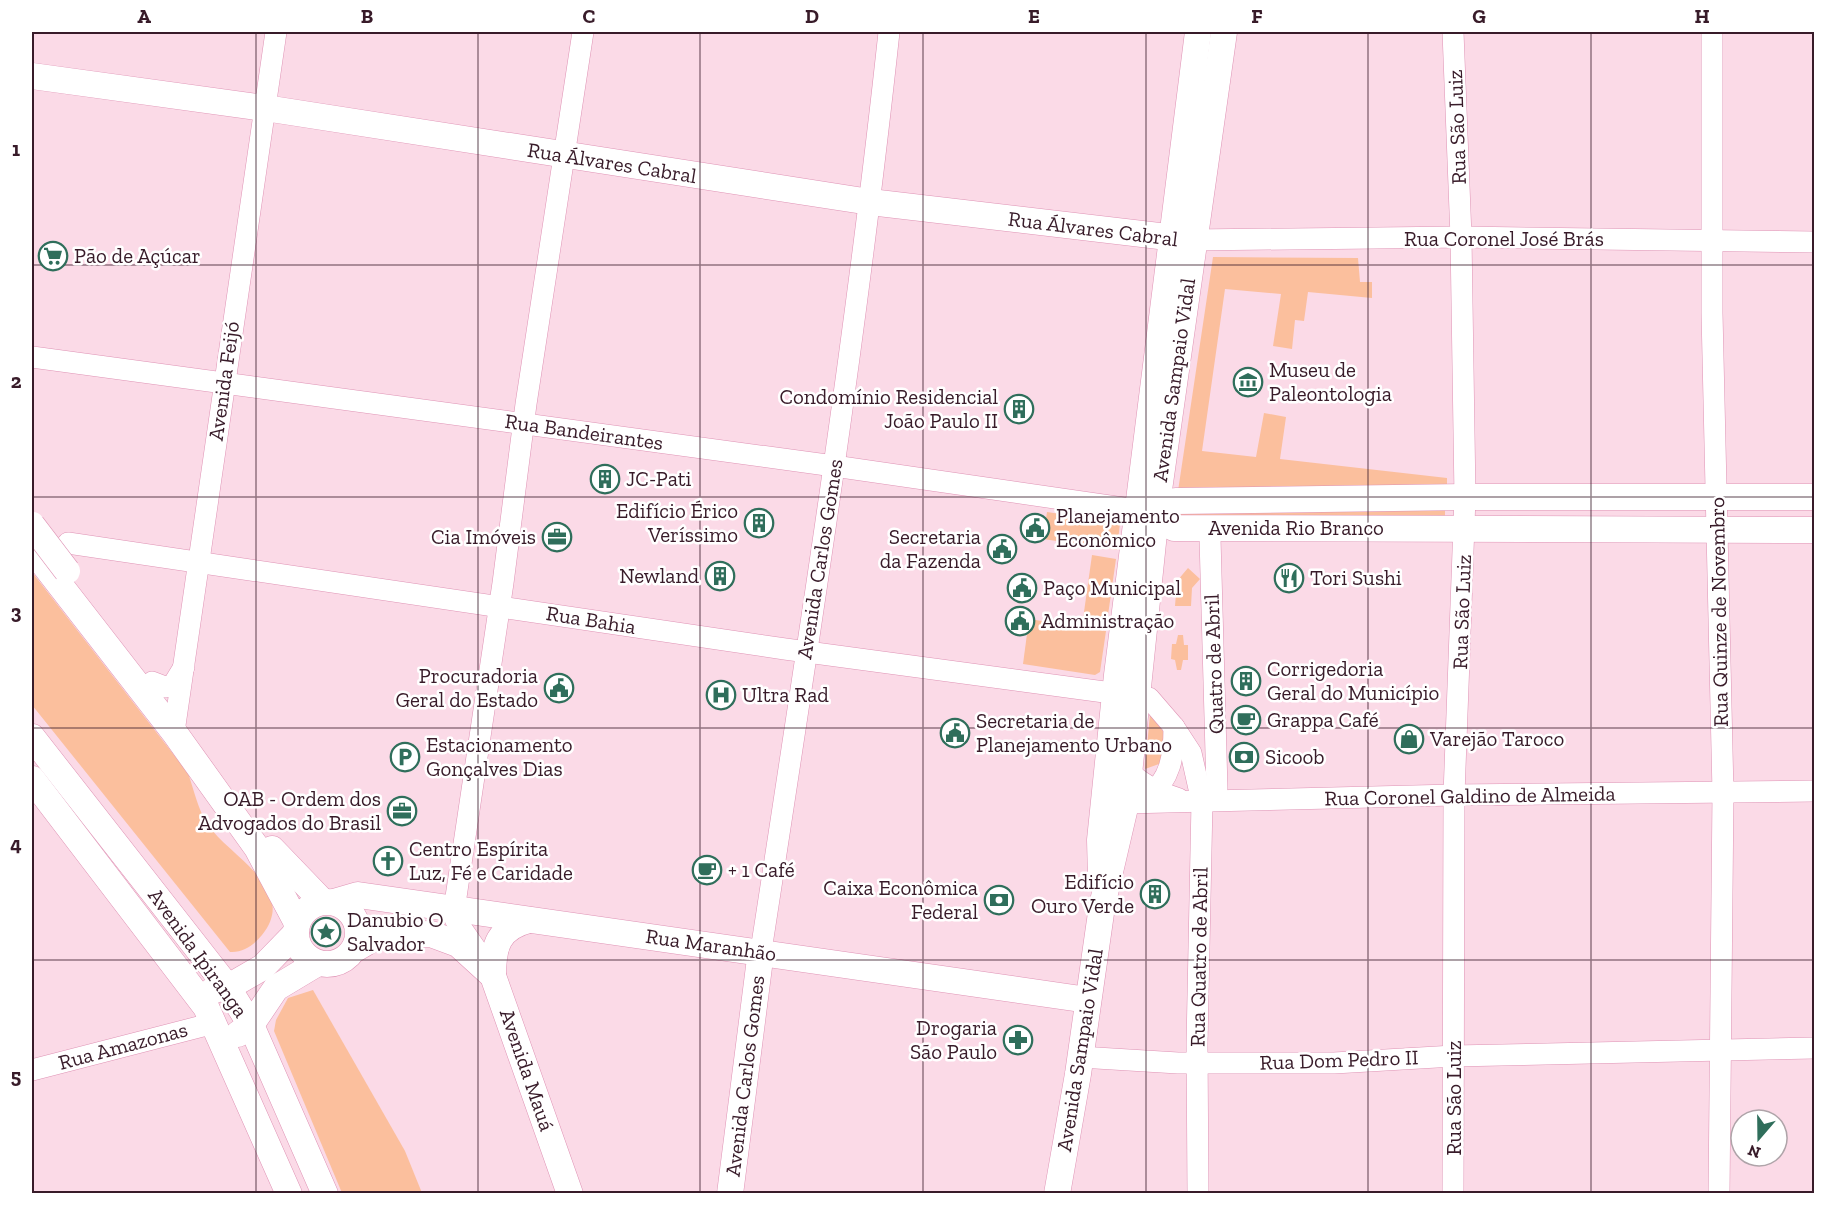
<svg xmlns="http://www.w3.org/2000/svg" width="1846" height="1225" font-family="'Zilla Slab',serif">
  <rect width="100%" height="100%" fill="#fbdae7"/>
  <!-- green -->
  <g fill="#fbbf9d">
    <polygon points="1213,257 1358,258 1360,282 1372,282 1372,298 1308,292 1304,321 1295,320 1292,349 1273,346 1281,294 1225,289 1202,451 1256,457 1264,413 1286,417 1280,459 1447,478 1447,484 1178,491"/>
    <polygon points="1177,509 1445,509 1445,520 1176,520"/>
    <polygon points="1047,512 1120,523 1117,550 1043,539"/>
    <polygon points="1092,555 1116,559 1107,622 1083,619"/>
    <polygon points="1188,568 1200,579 1192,588 1191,606 1175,606 1177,581"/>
    <path d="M32 572 188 773C194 790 198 810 208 825 230 857 299 889 262 935 254 945 243 953 230 952L32 705Z"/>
    <polygon points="1029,619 1106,631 1100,672 1095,675 1023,664"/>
    <polygon points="1178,635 1183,635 1184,645 1188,645 1188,660 1183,660 1181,670 1177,670 1175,660 1171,659 1172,644 1176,644"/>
    <polygon points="1150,714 1168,738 1159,764 1145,769"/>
    <polygon points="313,990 405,1151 422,1193 342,1193 274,1031 276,1020 288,998"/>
  </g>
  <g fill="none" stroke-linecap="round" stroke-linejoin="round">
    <!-- minor casing -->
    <g stroke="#df93b5" stroke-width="22">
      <g id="minor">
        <polyline points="1453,32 1461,237 1465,497 1454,795 1453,1194"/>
        <polyline points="1712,32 1712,313 1723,793 1719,1194"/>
        <polyline points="1193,240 1461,237 1814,242"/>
        <polyline points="32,357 834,466 1137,510"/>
        <polyline points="1210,538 1217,789"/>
        <polyline points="68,543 785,649 1149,698 1174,727 1191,753 1202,802 1197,1044 1198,1194"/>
        <polyline points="152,682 165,687 173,685 184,667"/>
        <polyline points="174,732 276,32"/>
        <path d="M1121 762C1135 782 1156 791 1179 799"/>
        <path d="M1147 798C1171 779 1174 756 1174 727"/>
        <polyline points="1126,803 1454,795 1814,791"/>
        <path d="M761 951C808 646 856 339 889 32"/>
        <polyline points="480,955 455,919 456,897 503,583 526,404 583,32"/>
        <polyline points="1080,1057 1178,1063 1334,1063 1454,1056 1814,1048"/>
        <polyline points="32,1070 214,1023"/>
      </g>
    </g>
    <!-- major casing -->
    <g stroke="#df93b5" stroke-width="27">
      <g id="major">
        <polyline points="32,76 265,108 870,202 1193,240"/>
        <polyline points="1144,508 1176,501 1465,497 1814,497"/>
        <polyline points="1142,513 1174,528 1814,530"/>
        <polyline points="32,549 174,732 257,848 297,923"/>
        <polyline points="32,737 226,985 251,1025 325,1194"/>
        <polyline points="32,779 206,1007 289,1194"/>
        <polyline points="272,849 322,901"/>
        <polyline points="1101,877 1100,840 1117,675 1198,32"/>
        <circle cx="327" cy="933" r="31"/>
        <polyline points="334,902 358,895 1088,1000"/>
        <polyline points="355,949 379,935 431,934 458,944 493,976 570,1194"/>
        <path d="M493 976C493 946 498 928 529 920"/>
        <polyline points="212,991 237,982 263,967 296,933"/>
        <polyline points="238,1034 251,1025 276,988 316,964"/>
        <polyline points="730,1194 761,951"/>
        <polyline points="1057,1194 1078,1074 1102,906 1126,803 1157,504 1224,32"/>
      </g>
    </g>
    <!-- minor -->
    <use href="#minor" stroke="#fff" stroke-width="21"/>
    <!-- major -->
    <use href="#major" stroke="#fff" stroke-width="26"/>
    <!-- major-bridge casing -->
    <g stroke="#df93b5" stroke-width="27" stroke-linecap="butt">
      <polyline id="major-bridge" points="32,525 67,571"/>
    </g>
    <!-- major-bridge -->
    <use href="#major-bridge" stroke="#fff" stroke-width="26"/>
  </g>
  <!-- grid -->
  <path fill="none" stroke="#381b29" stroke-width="1.5" stroke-opacity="0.55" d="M256 32V1194M478 32V1194M700 32V1194M923 32V1194M1146 32V1194M1368 32V1194M1591 32V1194M32 265H1814M32 497H1814M32 728H1814M32 960H1814"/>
  <!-- icons -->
  <defs>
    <g id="supermarket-ring" transform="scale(1.5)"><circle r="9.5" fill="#fff" stroke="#2f6e5b" stroke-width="1.5"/><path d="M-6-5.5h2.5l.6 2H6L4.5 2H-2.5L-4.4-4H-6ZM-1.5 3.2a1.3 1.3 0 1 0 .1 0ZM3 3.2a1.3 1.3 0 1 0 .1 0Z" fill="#2f6e5b"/></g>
    <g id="museum-ring" transform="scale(1.5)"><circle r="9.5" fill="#fff" stroke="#2f6e5b" stroke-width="1.5"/><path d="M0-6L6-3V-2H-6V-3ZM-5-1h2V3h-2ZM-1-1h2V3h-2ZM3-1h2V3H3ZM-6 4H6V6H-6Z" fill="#2f6e5b"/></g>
    <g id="building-ring" transform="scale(1.5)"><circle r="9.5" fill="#fff" stroke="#2f6e5b" stroke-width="1.5"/><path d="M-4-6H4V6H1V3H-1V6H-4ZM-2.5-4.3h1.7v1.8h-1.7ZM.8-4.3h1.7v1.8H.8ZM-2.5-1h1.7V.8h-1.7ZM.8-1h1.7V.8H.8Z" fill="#2f6e5b"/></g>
    <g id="civic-ring" transform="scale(1.5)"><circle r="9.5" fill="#fff" stroke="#2f6e5b" stroke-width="1.5"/><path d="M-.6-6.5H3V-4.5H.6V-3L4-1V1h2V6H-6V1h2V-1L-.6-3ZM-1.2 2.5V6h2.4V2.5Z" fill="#2f6e5b"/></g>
    <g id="office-ring" transform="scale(1.5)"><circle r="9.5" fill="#fff" stroke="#2f6e5b" stroke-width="1.5"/><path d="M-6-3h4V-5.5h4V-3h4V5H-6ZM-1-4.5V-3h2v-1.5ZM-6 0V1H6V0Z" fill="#2f6e5b"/></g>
    <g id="restaurant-ring" transform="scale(1.5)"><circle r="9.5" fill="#fff" stroke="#2f6e5b" stroke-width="1.5"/><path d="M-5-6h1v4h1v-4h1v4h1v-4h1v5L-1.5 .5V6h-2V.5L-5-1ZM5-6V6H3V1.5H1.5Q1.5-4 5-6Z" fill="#2f6e5b"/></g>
    <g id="hospital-ring" transform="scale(1.5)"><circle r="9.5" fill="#fff" stroke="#2f6e5b" stroke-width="1.5"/><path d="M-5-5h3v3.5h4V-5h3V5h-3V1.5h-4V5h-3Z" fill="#2f6e5b"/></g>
    <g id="cafe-ring" transform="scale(1.5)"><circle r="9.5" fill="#fff" stroke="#2f6e5b" stroke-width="1.5"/><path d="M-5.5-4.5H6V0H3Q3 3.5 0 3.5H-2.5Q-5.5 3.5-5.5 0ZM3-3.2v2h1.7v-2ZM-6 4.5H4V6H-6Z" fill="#2f6e5b"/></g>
    <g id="shop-ring" transform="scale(1.5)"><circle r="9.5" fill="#fff" stroke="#2f6e5b" stroke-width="1.5"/><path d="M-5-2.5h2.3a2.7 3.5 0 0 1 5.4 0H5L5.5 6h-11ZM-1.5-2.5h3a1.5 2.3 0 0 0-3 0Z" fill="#2f6e5b"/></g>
    <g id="parking-ring" transform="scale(1.5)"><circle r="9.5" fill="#fff" stroke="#2f6e5b" stroke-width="1.5"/><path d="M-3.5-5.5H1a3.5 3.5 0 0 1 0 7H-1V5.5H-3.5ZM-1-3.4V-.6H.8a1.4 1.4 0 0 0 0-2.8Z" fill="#2f6e5b"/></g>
    <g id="bank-ring" transform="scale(1.5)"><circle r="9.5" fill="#fff" stroke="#2f6e5b" stroke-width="1.5"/><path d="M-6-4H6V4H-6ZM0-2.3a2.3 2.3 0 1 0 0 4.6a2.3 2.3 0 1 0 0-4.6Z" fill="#2f6e5b"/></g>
    <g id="church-ring" transform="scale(1.5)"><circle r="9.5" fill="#fff" stroke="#2f6e5b" stroke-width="1.5"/><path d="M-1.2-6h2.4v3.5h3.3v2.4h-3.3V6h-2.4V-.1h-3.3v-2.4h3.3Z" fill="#2f6e5b"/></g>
    <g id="sight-ring" transform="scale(1.5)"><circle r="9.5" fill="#fff" stroke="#2f6e5b" stroke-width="1.5"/><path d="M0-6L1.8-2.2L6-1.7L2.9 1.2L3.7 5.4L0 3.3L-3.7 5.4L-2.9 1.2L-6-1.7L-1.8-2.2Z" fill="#2f6e5b"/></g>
    <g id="pharmacy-ring" transform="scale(1.5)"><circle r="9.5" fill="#fff" stroke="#2f6e5b" stroke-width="1.5"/><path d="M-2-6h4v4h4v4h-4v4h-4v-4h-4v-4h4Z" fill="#2f6e5b"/></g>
  </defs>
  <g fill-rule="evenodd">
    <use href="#supermarket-ring" x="53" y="256"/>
    <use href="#museum-ring" x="1248" y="382"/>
    <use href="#building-ring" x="1019" y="409"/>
    <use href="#building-ring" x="605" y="479"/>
    <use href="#building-ring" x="759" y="523"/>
    <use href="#civic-ring" x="1035" y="528"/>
    <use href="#office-ring" x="557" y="537"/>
    <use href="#civic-ring" x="1002" y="549"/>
    <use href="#building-ring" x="720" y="576"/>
    <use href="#restaurant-ring" x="1289" y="578"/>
    <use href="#civic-ring" x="1022" y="588"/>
    <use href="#civic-ring" x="1020" y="621"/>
    <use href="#building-ring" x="1246" y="681"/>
    <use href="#civic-ring" x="559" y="688"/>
    <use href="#hospital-ring" x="721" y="695"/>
    <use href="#cafe-ring" x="1246" y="720"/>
    <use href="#civic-ring" x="955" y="733"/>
    <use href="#shop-ring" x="1409" y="739"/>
    <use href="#parking-ring" x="405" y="757"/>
    <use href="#bank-ring" x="1244" y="757"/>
    <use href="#office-ring" x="402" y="811"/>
    <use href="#church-ring" x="388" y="861"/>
    <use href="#cafe-ring" x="707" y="870"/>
    <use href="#building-ring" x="1155" y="894"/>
    <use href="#bank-ring" x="999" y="900"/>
    <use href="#sight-ring" x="326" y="932"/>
    <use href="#pharmacy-ring" x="1018" y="1040"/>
  </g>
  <g text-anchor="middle" stroke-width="5" stroke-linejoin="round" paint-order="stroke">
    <!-- street labels -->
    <g font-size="21" fill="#381b29" stroke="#fff">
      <text transform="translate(1457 127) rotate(-92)" y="7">Rua São Luiz</text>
      <text transform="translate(612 163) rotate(9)" y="7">Rua Álvares Cabral</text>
      <text transform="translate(1093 229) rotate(7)" y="7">Rua Álvares Cabral</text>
      <text x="1504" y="246">Rua Coronel José Brás</text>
      <text transform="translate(1174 380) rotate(-82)" y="7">Avenida Sampaio Vidal</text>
      <text transform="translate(224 381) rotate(-82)" y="7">Avenida Feijó</text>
      <text transform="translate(584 432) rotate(8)" y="7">Rua Bandeirantes</text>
      <text x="1296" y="535">Avenida Rio Branco</text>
      <text transform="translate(820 559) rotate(-81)" y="7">Avenida Carlos Gomes</text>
      <text transform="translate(1462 612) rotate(-88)" y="7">Rua São Luiz</text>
      <text transform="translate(1719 612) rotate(-91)" y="7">Rua Quinze de Novembro</text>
      <text transform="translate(591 620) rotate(9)" y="7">Rua Bahia</text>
      <text transform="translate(1214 664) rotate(-92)" y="7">Quatro de Abril</text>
      <text transform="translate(1470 796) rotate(-1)" y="7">Rua Coronel Galdino de Almeida</text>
      <text transform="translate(711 945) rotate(8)" y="7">Rua Maranhão</text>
      <text transform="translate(198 953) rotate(54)" y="7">Avenida Ipiranga</text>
      <text transform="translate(1199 957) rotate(-89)" y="7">Rua Quatro de Abril</text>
      <text transform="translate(123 1046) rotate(-15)" y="7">Rua Amazonas</text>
      <text transform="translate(1080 1050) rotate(-81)" y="7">Avenida Sampaio Vidal</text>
      <text transform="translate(1339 1060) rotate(-2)" y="7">Rua Dom Pedro II</text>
      <text transform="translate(527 1070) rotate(71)" y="7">Avenida Mauá</text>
      <text transform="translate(745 1076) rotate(-83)" y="7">Avenida Carlos Gomes</text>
      <text transform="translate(1454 1098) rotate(-90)" y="7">Rua São Luiz</text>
    </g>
    <!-- poi labels -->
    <g font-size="21" fill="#381b29" stroke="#fff" text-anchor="start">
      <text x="74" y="263">Pão de Açúcar</text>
      <text x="1269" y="377">Museu de<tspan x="1269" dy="24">Paleontologia</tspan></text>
      <text x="998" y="404" text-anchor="end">Condomínio Residencial<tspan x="998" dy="24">João Paulo II</tspan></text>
      <text x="626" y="486">JC-Pati</text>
      <text x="738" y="518" text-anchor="end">Edifício Érico<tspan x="738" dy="24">Veríssimo</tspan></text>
      <text x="1056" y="523">Planejamento<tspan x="1056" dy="24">Econômico</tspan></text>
      <text x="536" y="544" text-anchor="end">Cia Imóveis</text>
      <text x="981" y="544" text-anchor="end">Secretaria<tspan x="981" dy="24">da Fazenda</tspan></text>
      <text x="699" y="583" text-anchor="end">Newland</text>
      <text x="1310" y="585">Tori Sushi</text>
      <text x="1043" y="595">Paço Municipal</text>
      <text x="1041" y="628">Administração</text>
      <text x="1267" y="676">Corrigedoria<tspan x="1267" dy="24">Geral do Município</tspan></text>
      <text x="538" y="683" text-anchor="end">Procuradoria<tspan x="538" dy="24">Geral do Estado</tspan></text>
      <text x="742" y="702">Ultra Rad</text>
      <text x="1267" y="727">Grappa Café</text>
      <text x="976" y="728">Secretaria de<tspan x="976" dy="24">Planejamento Urbano</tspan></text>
      <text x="1430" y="746">Varejão Taroco</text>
      <text x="426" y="752">Estacionamento<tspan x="426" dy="24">Gonçalves Dias</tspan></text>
      <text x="1265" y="764">Sicoob</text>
      <text x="381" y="806" text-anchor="end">OAB - Ordem dos<tspan x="381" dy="24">Advogados do Brasil</tspan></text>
      <text x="409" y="856">Centro Espírita<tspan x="409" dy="24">Luz, Fé e Caridade</tspan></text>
      <text x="728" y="877">+ 1 Café</text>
      <text x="1134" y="889" text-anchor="end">Edifício<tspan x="1134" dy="24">Ouro Verde</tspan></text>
      <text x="978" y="895" text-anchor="end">Caixa Econômica<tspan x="978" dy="24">Federal</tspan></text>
      <text x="347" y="927">Danubio O<tspan x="347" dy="24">Salvador</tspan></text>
      <text x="997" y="1035" text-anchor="end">Drogaria<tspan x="997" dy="24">São Paulo</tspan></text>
    </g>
  </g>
  <!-- border -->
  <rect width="1846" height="1225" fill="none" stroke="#ffffff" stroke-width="66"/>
  <!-- north arrow -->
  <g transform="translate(1759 1138) rotate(200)"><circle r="28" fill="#ffffff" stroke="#afa4a9" stroke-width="1.5"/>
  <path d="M0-4.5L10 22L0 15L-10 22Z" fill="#2f6e5b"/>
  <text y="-9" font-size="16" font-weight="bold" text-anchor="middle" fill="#381b29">N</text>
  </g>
  <rect x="33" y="33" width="1780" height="1159" fill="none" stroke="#381b29" stroke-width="2"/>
  <g font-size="20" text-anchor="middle" font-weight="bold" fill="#381b29">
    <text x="144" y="23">A</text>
    <text x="367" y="23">B</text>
    <text x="589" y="23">C</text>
    <text x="812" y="23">D</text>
    <text x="1034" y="23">E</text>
    <text x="1257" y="23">F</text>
    <text x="1479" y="23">G</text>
    <text x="1702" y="23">H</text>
    <text x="16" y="156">1</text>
    <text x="16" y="388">2</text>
    <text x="16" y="619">3</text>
    <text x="16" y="851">4</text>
    <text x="16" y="1083">5</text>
  </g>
</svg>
